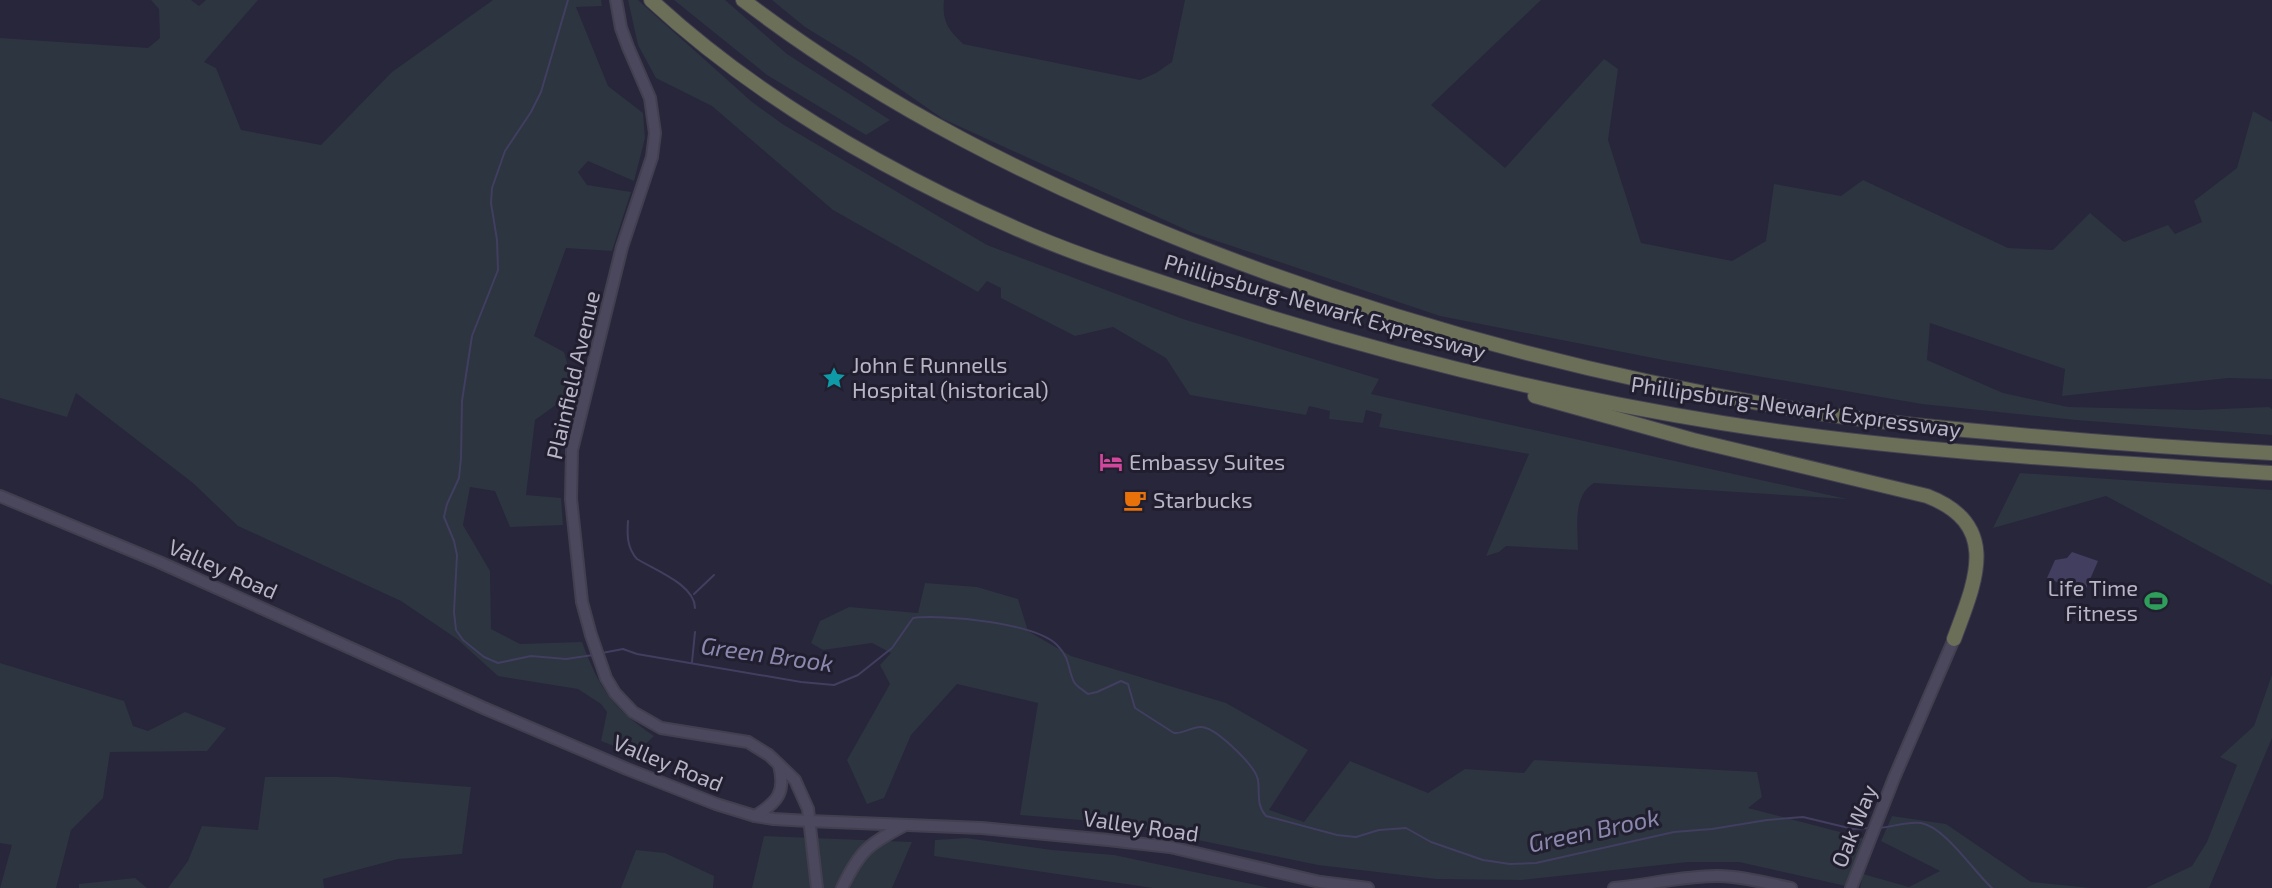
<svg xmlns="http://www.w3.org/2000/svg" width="2272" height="888" font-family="'Exo 2',sans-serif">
  <rect width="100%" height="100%" fill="#28263a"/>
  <!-- green -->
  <g fill="#2c3540">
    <path d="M151 0H191L199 6 206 0H258L204 62 216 68 241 130 321 145 392 72 493 0H601L602 6 576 7 608 86 643 113 645 138 634 181 588 161 578 172 587 185 631 192 612 251 566 248 534 336 564 352 575 391 535 420 526 495 561 498 563 525 510 527 495 491 470 487 463 525 490 571 491 629 520 644 582 642C600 690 612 707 654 736L635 754 601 741 607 712 601 704 578 689 498 676 457 639 401 601 238 526 193 483 76 393 67 417 0 398V38L148 48 160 38 159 9Z"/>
    <path d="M628 0H638L752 102 784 125 987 245 1183 319 1379 379 1371 394 1847 499 1594 483C1572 496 1578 528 1578 550L1506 546 1499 552 1486 556 1529 454 1379 427 1382 414 1366 410 1363 423 1329 419 1330 411 1309 406 1306 415 1190 395 1166 358 1113 327 1075 336 1001 298V288L987 281 978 292 833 210 712 106 656 78 638 45Z"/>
    <polygon points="674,0 725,0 787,54 890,120 866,135 767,75"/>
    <path d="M772 0H944C942 22 948 29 963 44L1140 80 1156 73 1172 62 1185 0H1541L1431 105 1505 168 1604 59 1618 69 1608 140 1641 243 1732 261 1766 241 1774 184 1841 196 1863 180 2008 248 2053 250 2090 213 2124 242 2168 225 2175 234 2202 222 2194 201 2237 168 2253 111 2272 122V379L2228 378 2062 396 2065 369 1930 323 1927 360 2003 393 2068 407 2197 410 2269 407 2272 409V435L2076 420 1922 404 1663 360 1440 316 1193 233 943 119 857 59 805 27Z"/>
    <polygon points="2020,473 2272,490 2272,585 2106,496 1993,528"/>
    <polygon points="925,583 977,587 1018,599 1028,631 1071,656 1226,703 1308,750 1269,810 1304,822 1350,761 1428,793 1465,769 1524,773 1534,760 1757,772 1762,797 1748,808 1863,838 1846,886 1739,862 1688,862 1522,880 1436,879 1318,865 1117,823 1020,815 1038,703 957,684 911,735 884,798 867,804 847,760 890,684 880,665 891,653 872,643 823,650 811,643 820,621 849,607 918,613"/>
    <polygon points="0,663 124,701 133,726 148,731 185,712 226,728 207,751 110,752 103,798 71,830 56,888 0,888 12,845 0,843"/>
    <polygon points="2272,675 2272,738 2209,888 2146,888 2192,866 2207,842 2237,765 2220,757 2254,726"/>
    <polygon points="265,777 338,777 471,787 462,854 398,859 323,879 324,888 168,888 188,861 202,826 258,830"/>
    <polygon points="1892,816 1946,824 2031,882 2091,888 1860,888 1863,874 1909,887 1940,871 1881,841"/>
    <polygon points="764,836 912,842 892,888 752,888"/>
    <polygon points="966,838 1052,850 1114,855 1270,888 1153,888 934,856 935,840"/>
    <polygon points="636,850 665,853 714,876 713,888 621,888"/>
    <polygon points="135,878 147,888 79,888 79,884"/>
  </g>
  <!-- water -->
  <polygon fill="#423e60" points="2072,552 2098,561 2084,593 2047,578 2055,560 2067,558"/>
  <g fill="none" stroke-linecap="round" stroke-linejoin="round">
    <!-- stream -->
    <g stroke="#423e60" stroke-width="2">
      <polyline points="568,0 541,92 531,112 505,151 492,188 491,203 497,240 498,270 472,336 462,401 461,458 459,478 447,504 444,517 454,541 457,555 454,612 456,630 463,640 484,657 498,663 531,656 566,659 593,655"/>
      <path d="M628 521C627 535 627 548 637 559 655 570 695 585 695 608"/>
      <polyline points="694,594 714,575"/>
      <path d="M602 653 623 649 637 654 801 682 834 685 858 675 892 648 913 618C943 614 1035 623 1057 645 1071 659 1067 668 1074 682 1077 687 1083 690 1088 694L1097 692 1121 681 1128 684 1135 708 1174 733C1185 734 1194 724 1206 728 1219 732 1256 766 1258 780 1260 794 1256 805 1266 816L1337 835 1356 837 1379 830 1406 828 1431 842 1483 860 1510 864 1536 863 1674 832 1712 829 1767 820 1803 817 1853 829 1870 828"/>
      <polyline points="692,662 695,632"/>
      <path d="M1879 828C1893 827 1907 821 1921 823 1945 827 1974 872 1992 888"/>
    </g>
    <!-- secondary casing -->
    <g stroke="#424050" stroke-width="14">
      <g id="secondary">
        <polyline points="616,0 621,28 628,47 650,98 655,133 652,157 622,247 572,450 571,499 582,602 591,635 606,678 615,693 633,712 661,728 748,742 769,755 795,780 808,809 817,888"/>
        <polyline points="0,496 159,562 486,709 627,769 716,804 755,816 774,819 809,821 982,828 1108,840 1170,847 1320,882 1368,888"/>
        <path d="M755 816C778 802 786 792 779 765"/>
        <path d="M842 888C860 850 869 844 905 825"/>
        <path d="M1614 888C1648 885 1682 876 1717 876 1742 876 1766 883 1791 888"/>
        <polyline points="1851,888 1894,778 1954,639"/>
      </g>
    </g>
    <!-- highway casing -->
    <g stroke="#444252" stroke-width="16">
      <g id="highway">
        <path d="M651 0C757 98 883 170 1015 228 1073 254 1134 273 1194 293 1366 350 1542 394 1722 423 1904 452 2088 461 2272 473"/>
        <path d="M743 0C882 106 1037 183 1199 247 1398 325 1607 380 1818 413 1875 422 1931 427 1988 432 2083 441 2177 448 2272 453"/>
        <path d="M1535 396 1693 440 1927 496C2002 525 1975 582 1954 639"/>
      </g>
    </g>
    <!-- secondary -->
    <use href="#secondary" stroke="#4b485d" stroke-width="10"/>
    <!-- highway -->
    <use href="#highway" stroke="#6c6f58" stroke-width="14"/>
  </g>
  <!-- icons -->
  <defs>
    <g id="sight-bare" transform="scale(1.8)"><path d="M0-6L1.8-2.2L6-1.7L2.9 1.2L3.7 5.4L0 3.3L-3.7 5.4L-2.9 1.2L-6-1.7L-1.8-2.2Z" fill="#0f9aa8" stroke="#211f2f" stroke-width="2.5" paint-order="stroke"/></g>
    <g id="hotel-bare" transform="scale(1.8)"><path d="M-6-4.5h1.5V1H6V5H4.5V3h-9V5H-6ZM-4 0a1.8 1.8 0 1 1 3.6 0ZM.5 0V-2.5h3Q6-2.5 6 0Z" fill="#d1479c" stroke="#211f2f" stroke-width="2.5" paint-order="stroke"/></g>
    <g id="cafe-bare" transform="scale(1.8)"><path d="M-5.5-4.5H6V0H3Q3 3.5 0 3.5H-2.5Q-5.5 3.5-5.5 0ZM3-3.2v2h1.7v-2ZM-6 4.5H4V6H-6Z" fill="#e8710a" stroke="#211f2f" stroke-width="2.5" paint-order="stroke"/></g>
    <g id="stadium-bare" transform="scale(1.8)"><path d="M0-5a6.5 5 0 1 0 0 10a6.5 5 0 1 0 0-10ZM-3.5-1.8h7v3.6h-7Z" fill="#2e9e5b" stroke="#211f2f" stroke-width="2.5" paint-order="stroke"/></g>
  </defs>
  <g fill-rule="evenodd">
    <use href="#sight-bare" x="834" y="378"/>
    <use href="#hotel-bare" x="1111" y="462"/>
    <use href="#cafe-bare" x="1135" y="500"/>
    <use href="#stadium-bare" x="2156" y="601"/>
  </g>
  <g text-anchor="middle" stroke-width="6" stroke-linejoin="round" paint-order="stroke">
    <!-- street labels -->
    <g font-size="22" fill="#b8b5c6" stroke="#211f2f">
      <text transform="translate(1325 307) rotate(16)" y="8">Phillipsburg-Newark Expressway</text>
      <text transform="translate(573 375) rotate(-77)" y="8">Plainfield Avenue</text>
      <text transform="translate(1796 407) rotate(8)" y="8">Phillipsburg-Newark Expressway</text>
      <text transform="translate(223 569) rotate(24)" y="8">Valley Road</text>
      <text transform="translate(668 763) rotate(22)" y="8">Valley Road</text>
      <text transform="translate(1141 826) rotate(8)" y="8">Valley Road</text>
      <text transform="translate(1854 826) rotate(-68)" y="8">Oak Way</text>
    </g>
    <!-- poi labels -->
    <g font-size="22" fill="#b8b5c6" stroke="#211f2f" text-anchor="start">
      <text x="852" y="373">John E Runnells<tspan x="852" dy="25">Hospital (historical)</tspan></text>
      <text x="1129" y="470">Embassy Suites</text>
      <text x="1153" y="508">Starbucks</text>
      <text x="2138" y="596" text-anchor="end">Life Time<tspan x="2138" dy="25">Fitness</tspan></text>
    </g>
    <!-- water labels -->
    <g font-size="24" font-style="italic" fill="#8b88ae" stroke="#211f2f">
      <text transform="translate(767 655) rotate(8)" y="8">Green Brook</text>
      <text transform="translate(1594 831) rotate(-12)" y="8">Green Brook</text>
    </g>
  </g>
</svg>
